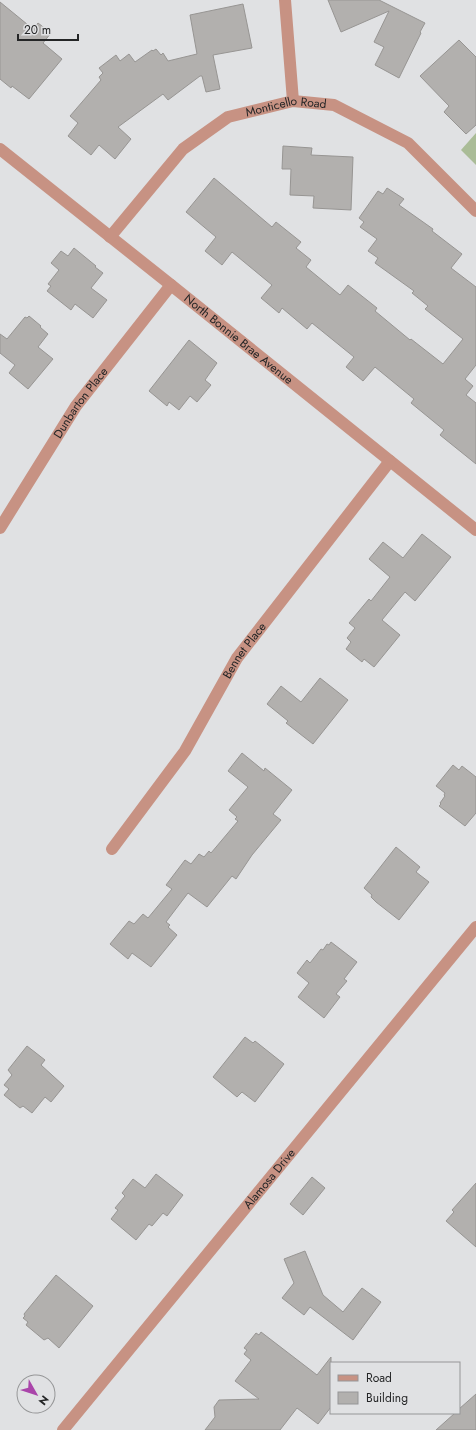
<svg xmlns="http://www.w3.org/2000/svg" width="476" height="1430" font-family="Jost,sans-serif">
  <rect width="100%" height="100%" fill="#e0e1e3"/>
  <!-- green -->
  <polygon fill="#aabc97" points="476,133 476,165 461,150"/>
  <!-- building -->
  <g fill="#b2b0ae" stroke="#979593">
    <polygon points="328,0 379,0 425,23 420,32 421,33 399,78 375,65 384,47 374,42 389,11 341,32"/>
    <polygon points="0,2 33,29 38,23 51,33 43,43 62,59 29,99 12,86 11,88 0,79"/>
    <polygon points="243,4 252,48 213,55 220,89 206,92 202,76 200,76 168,100 163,94 118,127 131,139 115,159 99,145 91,155 68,136 78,123 70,116 101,80 99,77 103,73 99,68 116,55 120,61 129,54 135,62 152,50 153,51 156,49 161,55 163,53 168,61 197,54 190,15"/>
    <polygon points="459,40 476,57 476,125 466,134 444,112 449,106 420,76"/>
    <polygon points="283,146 312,148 311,155 353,157 351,210 313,208 314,196 290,195 291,169 282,169"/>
    <polygon points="214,178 272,227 276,222 301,242 296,248 311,260 306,267 340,295 348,285 377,308 375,311 410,340 411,339 443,364 463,339 425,309 428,306 412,293 414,291 375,263 378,258 368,251 377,239 360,227 364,222 359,218 378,191 383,194 387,188 404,199 399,205 433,229 432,231 462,254 451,268 476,287 476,365 465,379 473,386 466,395 476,403 476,464 440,435 444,430 411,403 414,399 375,367 363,381 346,367 354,357 312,323 307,329 282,308 279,313 261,298 272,285 232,252 222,265 205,251 216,237 186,212"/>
    <polygon points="74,248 96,266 95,267 103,273 91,288 107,300 93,318 75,304 71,310 47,291 51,286 48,284 59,270 51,263 61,251 68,256"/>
    <polygon points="29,316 41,326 40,327 48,334 38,347 53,359 28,389 9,373 15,365 0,353 0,334 7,339 25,317 27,318"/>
    <polygon points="189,340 217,363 205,380 211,385 197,402 190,396 179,410 169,402 167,406 149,391"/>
    <polygon points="422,534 451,557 415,601 405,592 382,620 400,635 374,667 364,659 362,662 346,649 351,642 347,638 355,628 349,623 369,599 371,601 390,577 369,559 383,542 403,558"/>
    <polygon points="320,678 348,700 313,744 286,723 288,721 267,704 281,686 301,702"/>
    <polygon points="242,753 264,771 265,768 292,790 273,814 281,820 252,855 236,879 232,876 207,907 188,893 166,922 170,925 168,927 177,935 151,967 132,953 128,959 110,944 129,921 134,924 143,914 148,918 172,889 166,885 185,860 191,864 199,854 204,857 209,851 211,853 238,821 235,819 237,817 229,810 248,787 228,771"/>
    <polygon points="453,765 459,770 462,766 476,777 476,813 465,826 439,806 441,804 440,803 445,796 444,795 445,793 436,786"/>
    <polygon points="396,847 420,867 416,872 429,882 399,920 376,902 371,897 372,895 364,888"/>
    <polygon points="331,942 357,962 344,979 347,981 336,994 340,997 324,1018 298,997 309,983 297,973 307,960 310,963 321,949 323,950 327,944 329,945"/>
    <polygon points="245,1037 253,1043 255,1041 284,1064 255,1102 242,1092 237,1097 213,1077"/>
    <polygon points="27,1046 45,1060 41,1065 64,1086 51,1102 45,1097 32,1113 23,1106 20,1108 4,1095 9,1089 4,1085 12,1075 8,1070"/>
    <polygon points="156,1174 183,1195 167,1216 163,1213 152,1226 149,1224 136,1240 111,1219 118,1210 115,1208 125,1196 122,1193 133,1179 145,1188"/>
    <polygon points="312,1177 325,1188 303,1215 290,1204"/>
    <polygon points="476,1183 476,1247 446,1221 454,1212 452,1210"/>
    <polygon points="305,1251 323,1295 343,1312 362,1288 381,1302 353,1340 310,1307 304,1315 282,1298 294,1283 284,1259"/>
    <polygon points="56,1275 93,1306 59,1348 48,1338 44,1340 26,1325 28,1322 23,1318 25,1316 24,1314"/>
    <polygon points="261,1332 317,1375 331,1357 331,1407 318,1424 297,1408 280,1430 205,1430 215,1417 214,1407 219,1400 259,1399 235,1381 251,1360 244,1354 247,1350 244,1348 256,1333 259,1335"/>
    <polygon points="476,1394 476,1430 436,1430 455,1413 459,1413 459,1409"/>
  </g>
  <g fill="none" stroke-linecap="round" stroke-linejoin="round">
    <!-- minor -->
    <g stroke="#c79283" stroke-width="12">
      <polyline points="285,0 293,101"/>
      <path id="s1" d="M0 149 171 285 476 530"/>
      <path id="s2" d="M110 237 183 149 228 117 293 101 334 105 408 143 476 211"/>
      <path id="s3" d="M0 528 76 406 171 285"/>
      <path id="s4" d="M112 849 185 751 237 658 390 461"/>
      <path id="s5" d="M63 1430 476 927"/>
    </g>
  </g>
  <g text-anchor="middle" stroke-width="4" stroke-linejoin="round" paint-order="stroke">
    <!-- street labels -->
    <g font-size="12" fill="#242526" stroke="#e0e1e3">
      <text dy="4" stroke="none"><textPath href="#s2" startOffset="229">Monticello Road</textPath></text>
      <text dy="4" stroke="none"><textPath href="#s1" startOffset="305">North Bonnie Brae Avenue</textPath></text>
      <text dy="4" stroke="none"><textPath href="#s3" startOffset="149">Dunbarton Place</textPath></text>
      <text dy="4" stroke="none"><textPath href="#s4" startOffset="239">Bennet Place</textPath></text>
      <text dy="4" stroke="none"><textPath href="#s5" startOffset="325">Alamosa Drive</textPath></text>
    </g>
  </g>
  <!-- legend -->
  <rect x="330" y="1362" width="130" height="52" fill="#e0e1e3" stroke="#959697"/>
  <rect x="338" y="1375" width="20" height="6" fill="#c79283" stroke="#959697"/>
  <text x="366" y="1382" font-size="12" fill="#242526">Road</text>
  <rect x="338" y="1392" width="20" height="12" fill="#b2b0ae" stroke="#959697"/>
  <text x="366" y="1402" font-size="12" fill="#242526">Building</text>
  <!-- north arrow -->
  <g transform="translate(36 1394) rotate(129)"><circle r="19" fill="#e0e1e3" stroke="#959697"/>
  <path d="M0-3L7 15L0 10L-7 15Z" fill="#aa45aa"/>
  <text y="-6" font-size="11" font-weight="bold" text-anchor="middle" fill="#242526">N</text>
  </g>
  <!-- scale -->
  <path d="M18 34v6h60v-6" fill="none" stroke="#242526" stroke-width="2"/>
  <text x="24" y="34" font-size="12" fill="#242526" stroke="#e0e1e3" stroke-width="3" paint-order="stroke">20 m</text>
</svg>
